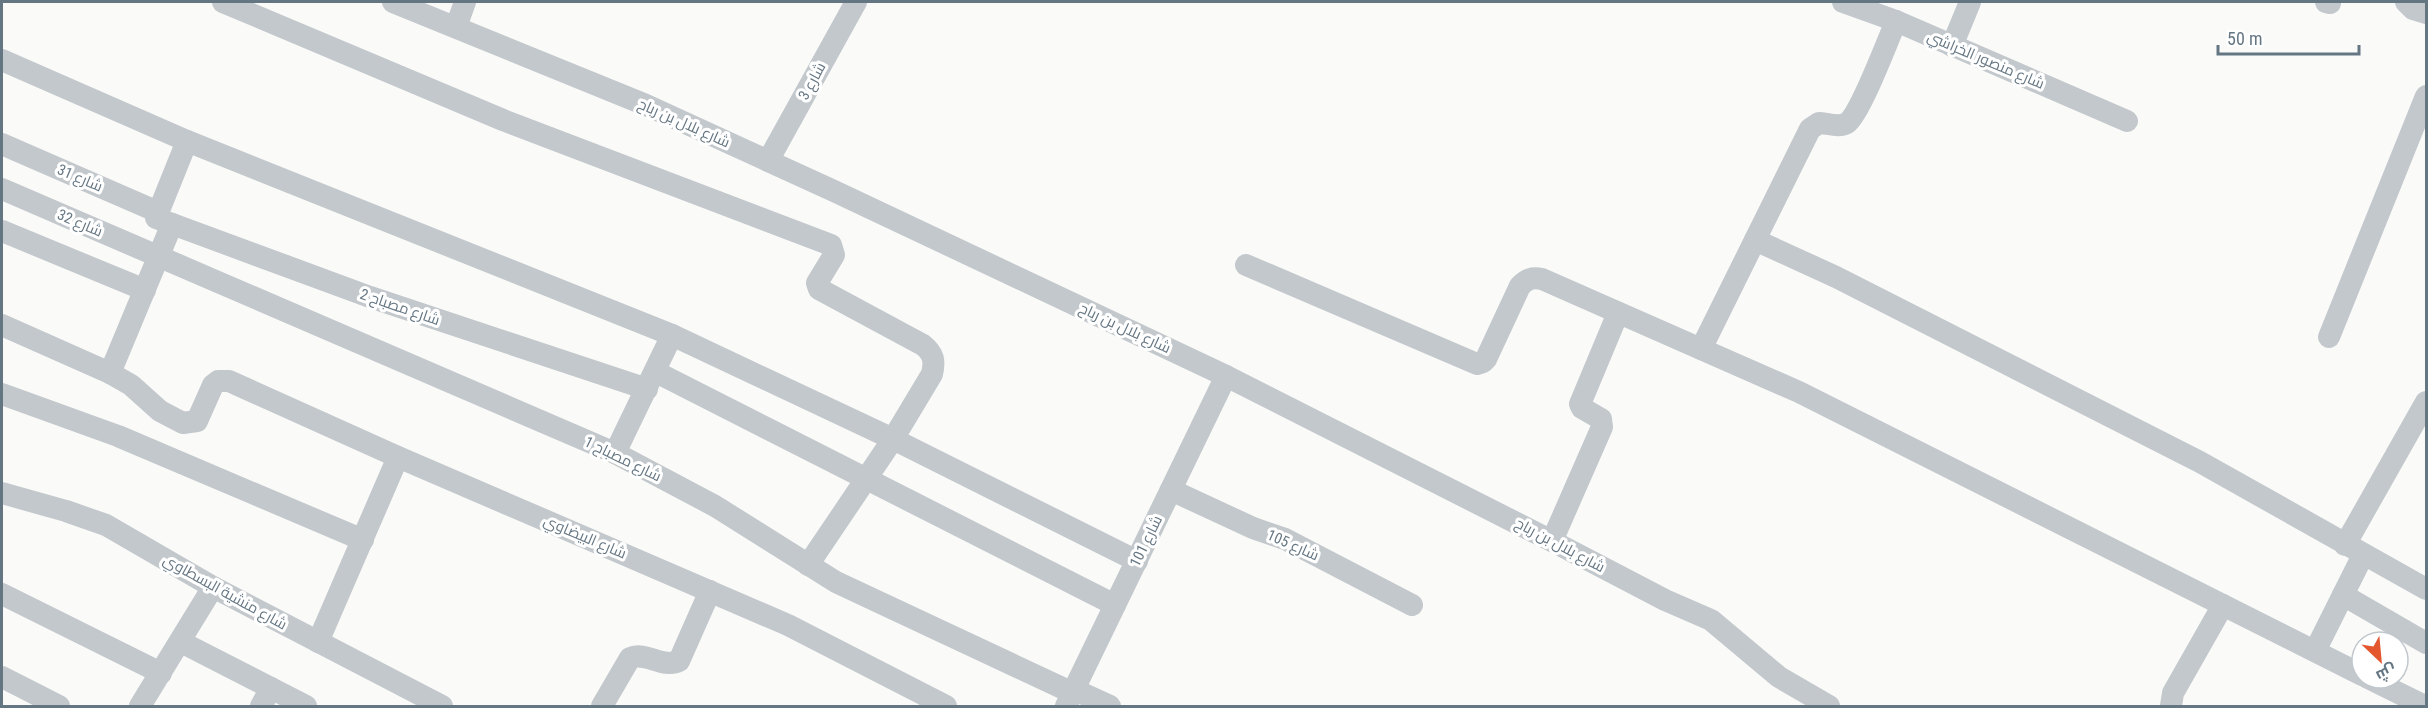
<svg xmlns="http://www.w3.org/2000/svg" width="2428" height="708" font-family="'Roboto Condensed',Cairo,sans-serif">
  <rect width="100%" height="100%" fill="#fafaf8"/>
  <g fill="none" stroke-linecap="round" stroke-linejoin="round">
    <!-- minor -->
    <g stroke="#c3c8cc" stroke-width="22">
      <path d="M223 2 503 120 831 245 834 255 817 283 819 289 923 345C934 354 935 361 932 374L893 439 808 565"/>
      <polyline points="393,2 646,105 834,191 1226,376 1552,541 1665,600 1711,620 1779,677 1829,706"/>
      <polyline points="1843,2 1896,21 2127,121"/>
      <polyline points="2326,2 2330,3"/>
      <polyline points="2406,2 2413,9 2426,13"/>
      <polyline points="456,27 465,2"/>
      <polyline points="1952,46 1970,2"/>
      <polyline points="2,60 187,141 672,335 893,439 1137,561"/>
      <polyline points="187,141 156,218 370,297 647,389"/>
      <polyline points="2,144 158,212"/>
      <polyline points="768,161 856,2"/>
      <polyline points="2,189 615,453 715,506 836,582 1073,693"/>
      <polyline points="2,231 145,290"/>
      <polyline points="1755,240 1836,277 2200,462 2426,589"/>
      <path d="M1246 265 1477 364 1483 362 1486 359 1520 286C1527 279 1532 277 1542 279L1799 392 2362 675"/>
      <polyline points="2,325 110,373 131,385 160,411 183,423 197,421 213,385 218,381 229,381 398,457 788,625 946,706"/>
      <polyline points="2329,337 2426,96"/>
      <path d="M1701 349 1810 129 1819 123C1827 123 1839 128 1847 123 1860 114 1888 40 1896 21"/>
      <polyline points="656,372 1115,605"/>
      <polyline points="110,373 172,224"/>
      <polyline points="2,394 118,436 363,540"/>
      <polyline points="615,453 672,335"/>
      <polyline points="1171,490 1253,528 1285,539 1412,605"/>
      <polyline points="2,493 66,511 106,525 213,587 442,706"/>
      <polyline points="1552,541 1602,427 1601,419 1582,408 1580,404 1618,313"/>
      <polyline points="2345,545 2426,402"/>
      <polyline points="2,594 161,673"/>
      <polyline points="2343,595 2426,643"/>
      <polyline points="181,642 306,706"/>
      <polyline points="318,642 398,457"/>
      <polyline points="2315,651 2363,555"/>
      <polyline points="2,677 59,706"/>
      <polyline points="2368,678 2425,706"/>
      <polyline points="1075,690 1110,706"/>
      <polyline points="140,706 213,587"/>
      <polyline points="261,706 271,688"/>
      <path d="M602 706 630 658C646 651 663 669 679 661L710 591"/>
      <polyline points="1066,706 1226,376"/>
      <polyline points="2171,706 2173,693 2223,605"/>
    </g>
  </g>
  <g text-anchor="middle" stroke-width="6" stroke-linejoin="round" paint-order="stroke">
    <!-- street labels -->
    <g font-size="15" fill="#657683" stroke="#fff">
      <text transform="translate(1986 60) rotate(23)" y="5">شارع منصور الخراشي</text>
      <text transform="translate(812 81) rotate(-61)" y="5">شارع 3</text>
      <text transform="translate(684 123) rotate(24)" y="5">شارع بلال بن رباح</text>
      <text transform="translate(80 178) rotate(23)" y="5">شارع 31</text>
      <text transform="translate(80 223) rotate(23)" y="5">شارع 32</text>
      <text transform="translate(400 307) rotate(19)" y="5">شارع مصباح 2</text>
      <text transform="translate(1125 328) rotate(25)" y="5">شارع بلال بن رباح</text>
      <text transform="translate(623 459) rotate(26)" y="5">شارع مصباح 1</text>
      <text transform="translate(585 537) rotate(23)" y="5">شارع البيضاوي</text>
      <text transform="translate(1146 541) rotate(-64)" y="5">شارع 101</text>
      <text transform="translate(1293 545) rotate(24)" y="5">شارع 105</text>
      <text transform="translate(1560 545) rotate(28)" y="5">شارع بلال بن رباح</text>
      <text transform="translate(225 592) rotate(29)" y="5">شارع منشية البسطاوي</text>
    </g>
  </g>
  <!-- border -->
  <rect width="2428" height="708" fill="none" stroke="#657683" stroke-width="6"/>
  <!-- north arrow -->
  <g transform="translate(2380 660) rotate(154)"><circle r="28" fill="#ffffff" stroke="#c1c8cd" stroke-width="1.5"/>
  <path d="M0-4.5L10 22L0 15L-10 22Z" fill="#e4572e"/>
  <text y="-9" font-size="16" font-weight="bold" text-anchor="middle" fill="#657683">ش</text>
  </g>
  <!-- scale -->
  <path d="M2218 45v9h141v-9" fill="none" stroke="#657683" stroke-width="3"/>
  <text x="2227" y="45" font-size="18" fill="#657683" stroke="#ffffff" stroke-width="4.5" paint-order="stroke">50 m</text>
</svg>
